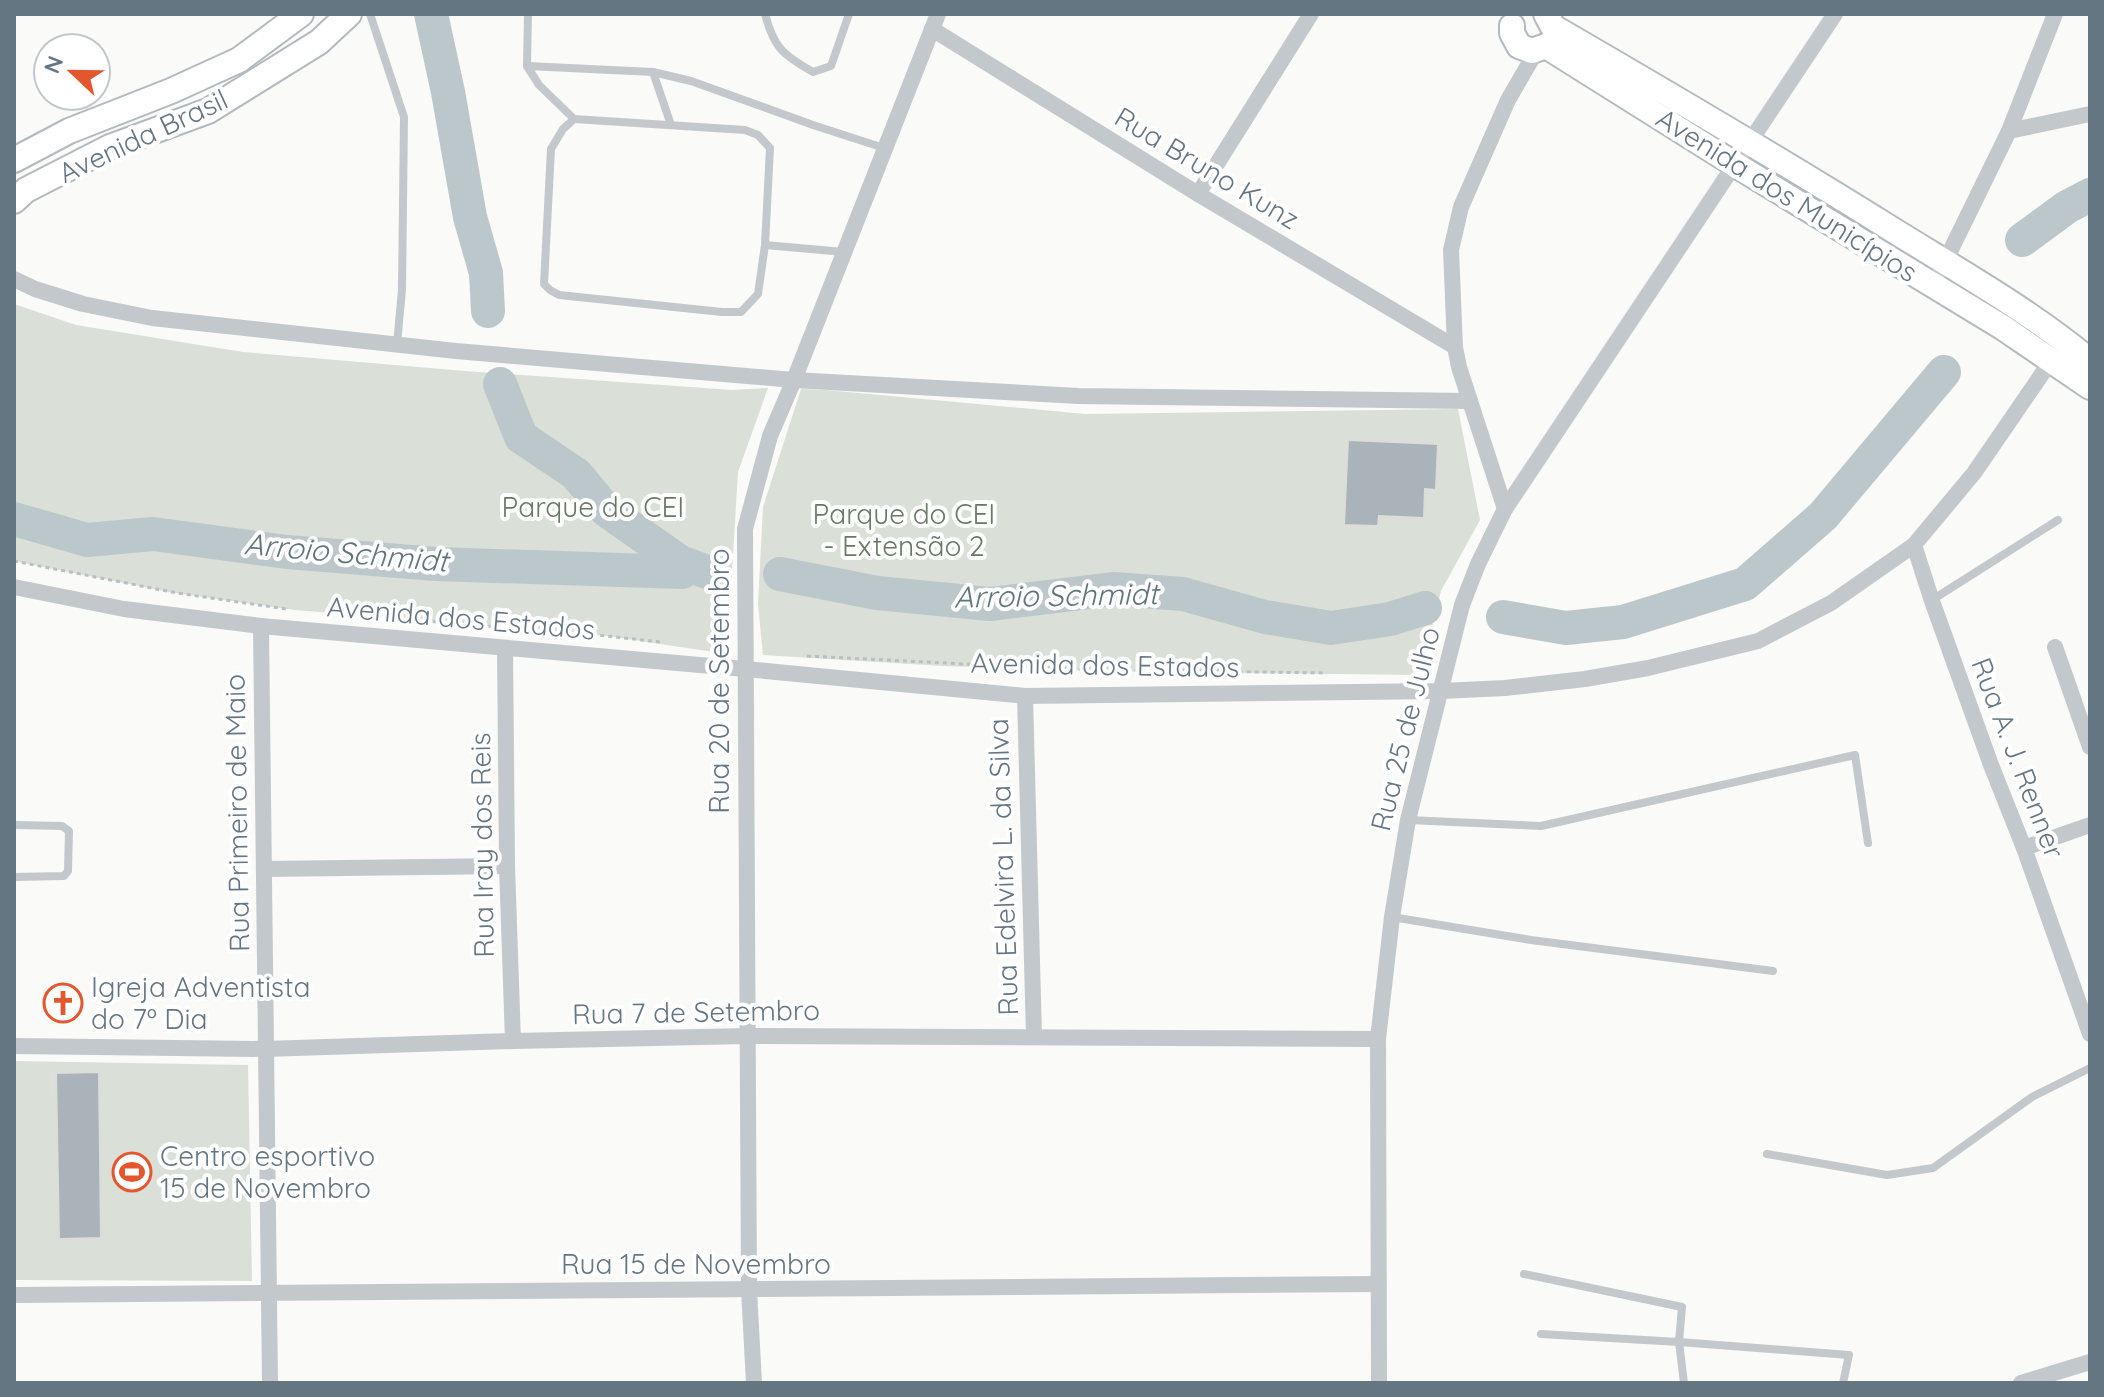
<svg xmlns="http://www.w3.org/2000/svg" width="2104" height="1397" font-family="Quicksand,sans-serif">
  <rect width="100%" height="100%" fill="#fafaf8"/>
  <!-- green -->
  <g fill="#dadfd7">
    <polygon points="14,304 76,325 243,352 465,371 732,390 768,388 738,472 727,654 607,636 295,610 169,592 14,561"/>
    <polygon points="801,389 826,390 1085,414 1458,409 1480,520 1441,591 1419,675 1147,672 942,666 763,655 758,604 763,507"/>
    <polygon points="14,1061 248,1065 252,1281 14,1280"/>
  </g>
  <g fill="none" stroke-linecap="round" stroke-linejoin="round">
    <!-- river -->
    <g stroke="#bbc7cb" stroke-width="34">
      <polyline points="431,14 448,92 470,217 486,273 488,311"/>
      <polyline points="2022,240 2067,207 2090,195"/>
      <polyline points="500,384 521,437 576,474 606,510 680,562 707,572"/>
      <polyline points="14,519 87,540 153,534 287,552 436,564 682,572"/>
      <polyline points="780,574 877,593 990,604 1113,589 1183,594 1265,617 1331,628 1390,619 1425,608"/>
      <polyline points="1503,617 1566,628 1623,622 1745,584 1823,516 1944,372"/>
    </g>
  </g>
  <!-- building -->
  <g fill="#aab3b9" stroke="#dcdcda" stroke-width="2">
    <polygon points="1348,440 1438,444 1436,490 1425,489 1424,518 1379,516 1378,526 1344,525"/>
    <polygon points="99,1072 101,1238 59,1239 56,1073"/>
  </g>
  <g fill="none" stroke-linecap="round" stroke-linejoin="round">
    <!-- secondary casing -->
    <g stroke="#b3babf" stroke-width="28">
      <g id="secondary">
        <path d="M1546 14 1553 27C1667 93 1781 160 1893 230 1959 271 2030 311 2090 361"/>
        <polyline points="1512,26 1512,33 1519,46 1532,51 1546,46"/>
        <polyline points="1546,46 1734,164 2002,327 2090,387"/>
        <polyline points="14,160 69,131 171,91 239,60 301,14"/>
        <polyline points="14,201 26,190 110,147 208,111 319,42 349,14"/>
      </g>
    </g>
    <!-- path -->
    <g stroke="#bbbfc2" stroke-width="3" stroke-dasharray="4 4" stroke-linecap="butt">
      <polyline points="14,561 177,593 286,609"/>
      <polyline points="377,617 607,636 660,642"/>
      <polyline points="807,656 1064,669 1327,673"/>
    </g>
    <!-- lane -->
    <g stroke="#c3c8cc" stroke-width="8">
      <polyline points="370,14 404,117 402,290 397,344"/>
      <polyline points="528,14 527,66 539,85 574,119"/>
      <path d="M765 14C774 48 783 55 813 72L831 66 849 14"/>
      <polyline points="527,66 653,72 691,81 813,125 884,148"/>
      <polyline points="653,72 671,125"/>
      <polygon points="574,119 745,130 758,135 770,148 765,245 758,294 741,312 722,312 559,295 550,290 544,284 551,149 563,129"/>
      <polyline points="765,245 844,252"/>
      <polyline points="1932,600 2058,520"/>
      <polyline points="1408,820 1541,826 1855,755 1868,843"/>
      <polyline points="14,825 62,826 69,831 68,871 64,876 14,877"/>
      <polyline points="1392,917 1531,940 1773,971"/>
      <polyline points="1767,1154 1887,1175 1933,1168 2032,1097 2090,1068"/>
      <polyline points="1524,1274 1682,1307 1679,1342 1541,1334"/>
      <polyline points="1684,1383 1679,1342 1849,1355 1843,1383"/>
    </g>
    <!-- street -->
    <g stroke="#c3c8cc" stroke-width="16">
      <polyline points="932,29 1198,194 1455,347"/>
      <polyline points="2009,131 2090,114"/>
      <polyline points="1198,194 1311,14"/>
      <polyline points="1941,270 2009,131 2055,14"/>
      <polyline points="14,279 35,289 83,304 152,318 456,351 794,380 1078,396 1470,401"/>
      <polyline points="1505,509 1459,367 1455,347 1451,250 1461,207 1508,100 1537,50"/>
      <polyline points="1914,545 1932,601 1991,765 2024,848 2090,1034"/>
      <polyline points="14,587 124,609 261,626 745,669 1025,696 1441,691 1505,688 1585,679 1648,668 1758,641 1831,603 1914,545 1974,473 2055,355"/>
      <polyline points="261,626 270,1383"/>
      <polyline points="2055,647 2090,747"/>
      <polyline points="505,648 507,866 513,1041"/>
      <polyline points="1025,696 1034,1037"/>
      <polyline points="2024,848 2090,825"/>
      <polyline points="264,869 507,866"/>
      <polyline points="14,1046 265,1049 513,1041 748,1036 1378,1039"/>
      <polyline points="14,1295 1378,1284"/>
      <polyline points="754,1383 749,1290 745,529 770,436 794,380 938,14"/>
      <polyline points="1379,1383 1378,1039 1392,917 1408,820 1462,605 1478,564 1505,509 1835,14"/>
      <polyline points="2021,1383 2090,1362"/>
    </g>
    <!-- secondary -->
    <use href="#secondary" stroke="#fff" stroke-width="24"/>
  </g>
  <!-- icons -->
  <defs>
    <g id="church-ring" transform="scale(2)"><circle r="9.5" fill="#fff" stroke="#e4572e" stroke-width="1.5"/><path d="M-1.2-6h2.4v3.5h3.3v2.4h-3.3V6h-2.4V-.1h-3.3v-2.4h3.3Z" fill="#e4572e"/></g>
    <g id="stadium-ring" transform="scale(2)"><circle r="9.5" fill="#fff" stroke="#e4572e" stroke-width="1.5"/><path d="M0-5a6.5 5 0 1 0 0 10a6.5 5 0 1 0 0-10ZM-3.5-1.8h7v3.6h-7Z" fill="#e4572e"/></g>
  </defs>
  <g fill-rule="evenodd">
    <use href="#church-ring" x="63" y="1003"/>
    <use href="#stadium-ring" x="132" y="1172"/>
  </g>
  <g text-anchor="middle" stroke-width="8" stroke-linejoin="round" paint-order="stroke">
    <!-- street labels -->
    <g font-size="28" fill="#657683" stroke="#fff">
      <text transform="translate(143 136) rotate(-25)" y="10">Avenida Brasil</text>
      <text transform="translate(1207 168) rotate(31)" y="10">Rua Bruno Kunz</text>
      <text transform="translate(1787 195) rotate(32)" y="10">Avenida dos Municípios</text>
      <text transform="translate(461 618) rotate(5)" y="10">Avenida dos Estados</text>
      <text transform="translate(1105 665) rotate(1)" y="10">Avenida dos Estados</text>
      <text transform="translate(719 681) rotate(-90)" y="10">Rua 20 de Setembro</text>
      <text transform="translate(1405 729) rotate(-76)" y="10">Rua 25 de Julho</text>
      <text transform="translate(2018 758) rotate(69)" y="10">Rua A. J. Renner</text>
      <text transform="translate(237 813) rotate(-91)" y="10">Rua Primeiro de Maio</text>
      <text transform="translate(482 845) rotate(-91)" y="10">Rua Iray dos Reis</text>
      <text transform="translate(1003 867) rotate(-92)" y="10">Rua Edelvira L. da Silva</text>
      <text transform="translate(696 1012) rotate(-1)" y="10">Rua 7 de Setembro</text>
      <text x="696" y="1274">Rua 15 de Novembro</text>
    </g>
    <!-- park labels -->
    <g font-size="28" fill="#687a64" stroke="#fff">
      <text x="593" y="517">Parque do CEI</text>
      <text x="904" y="524">Parque do CEI<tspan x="904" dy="32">- Extensão 2</tspan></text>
    </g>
    <!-- poi labels -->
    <g font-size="28" fill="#657683" stroke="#fff" text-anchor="start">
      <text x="91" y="997">Igreja Adventista<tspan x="91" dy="32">do 7º Dia</tspan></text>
      <text x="160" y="1166">Centro esportivo<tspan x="160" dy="32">15 de Novembro</tspan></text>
    </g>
    <!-- water labels -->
    <g font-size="30" font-style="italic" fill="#60757c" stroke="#fff">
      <text transform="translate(346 553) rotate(5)" y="10">Arroio Schmidt</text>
      <text transform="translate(1056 596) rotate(-1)" y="10">Arroio Schmidt</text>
    </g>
  </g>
  <!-- border -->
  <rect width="2104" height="1397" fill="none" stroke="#657683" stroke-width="32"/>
  <!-- north arrow -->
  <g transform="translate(72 72) rotate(292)"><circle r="38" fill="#ffffff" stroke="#c1c8cd" stroke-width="2"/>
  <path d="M0-6L14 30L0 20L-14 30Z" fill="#e4572e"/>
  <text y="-12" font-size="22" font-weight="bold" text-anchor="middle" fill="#657683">N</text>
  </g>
</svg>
